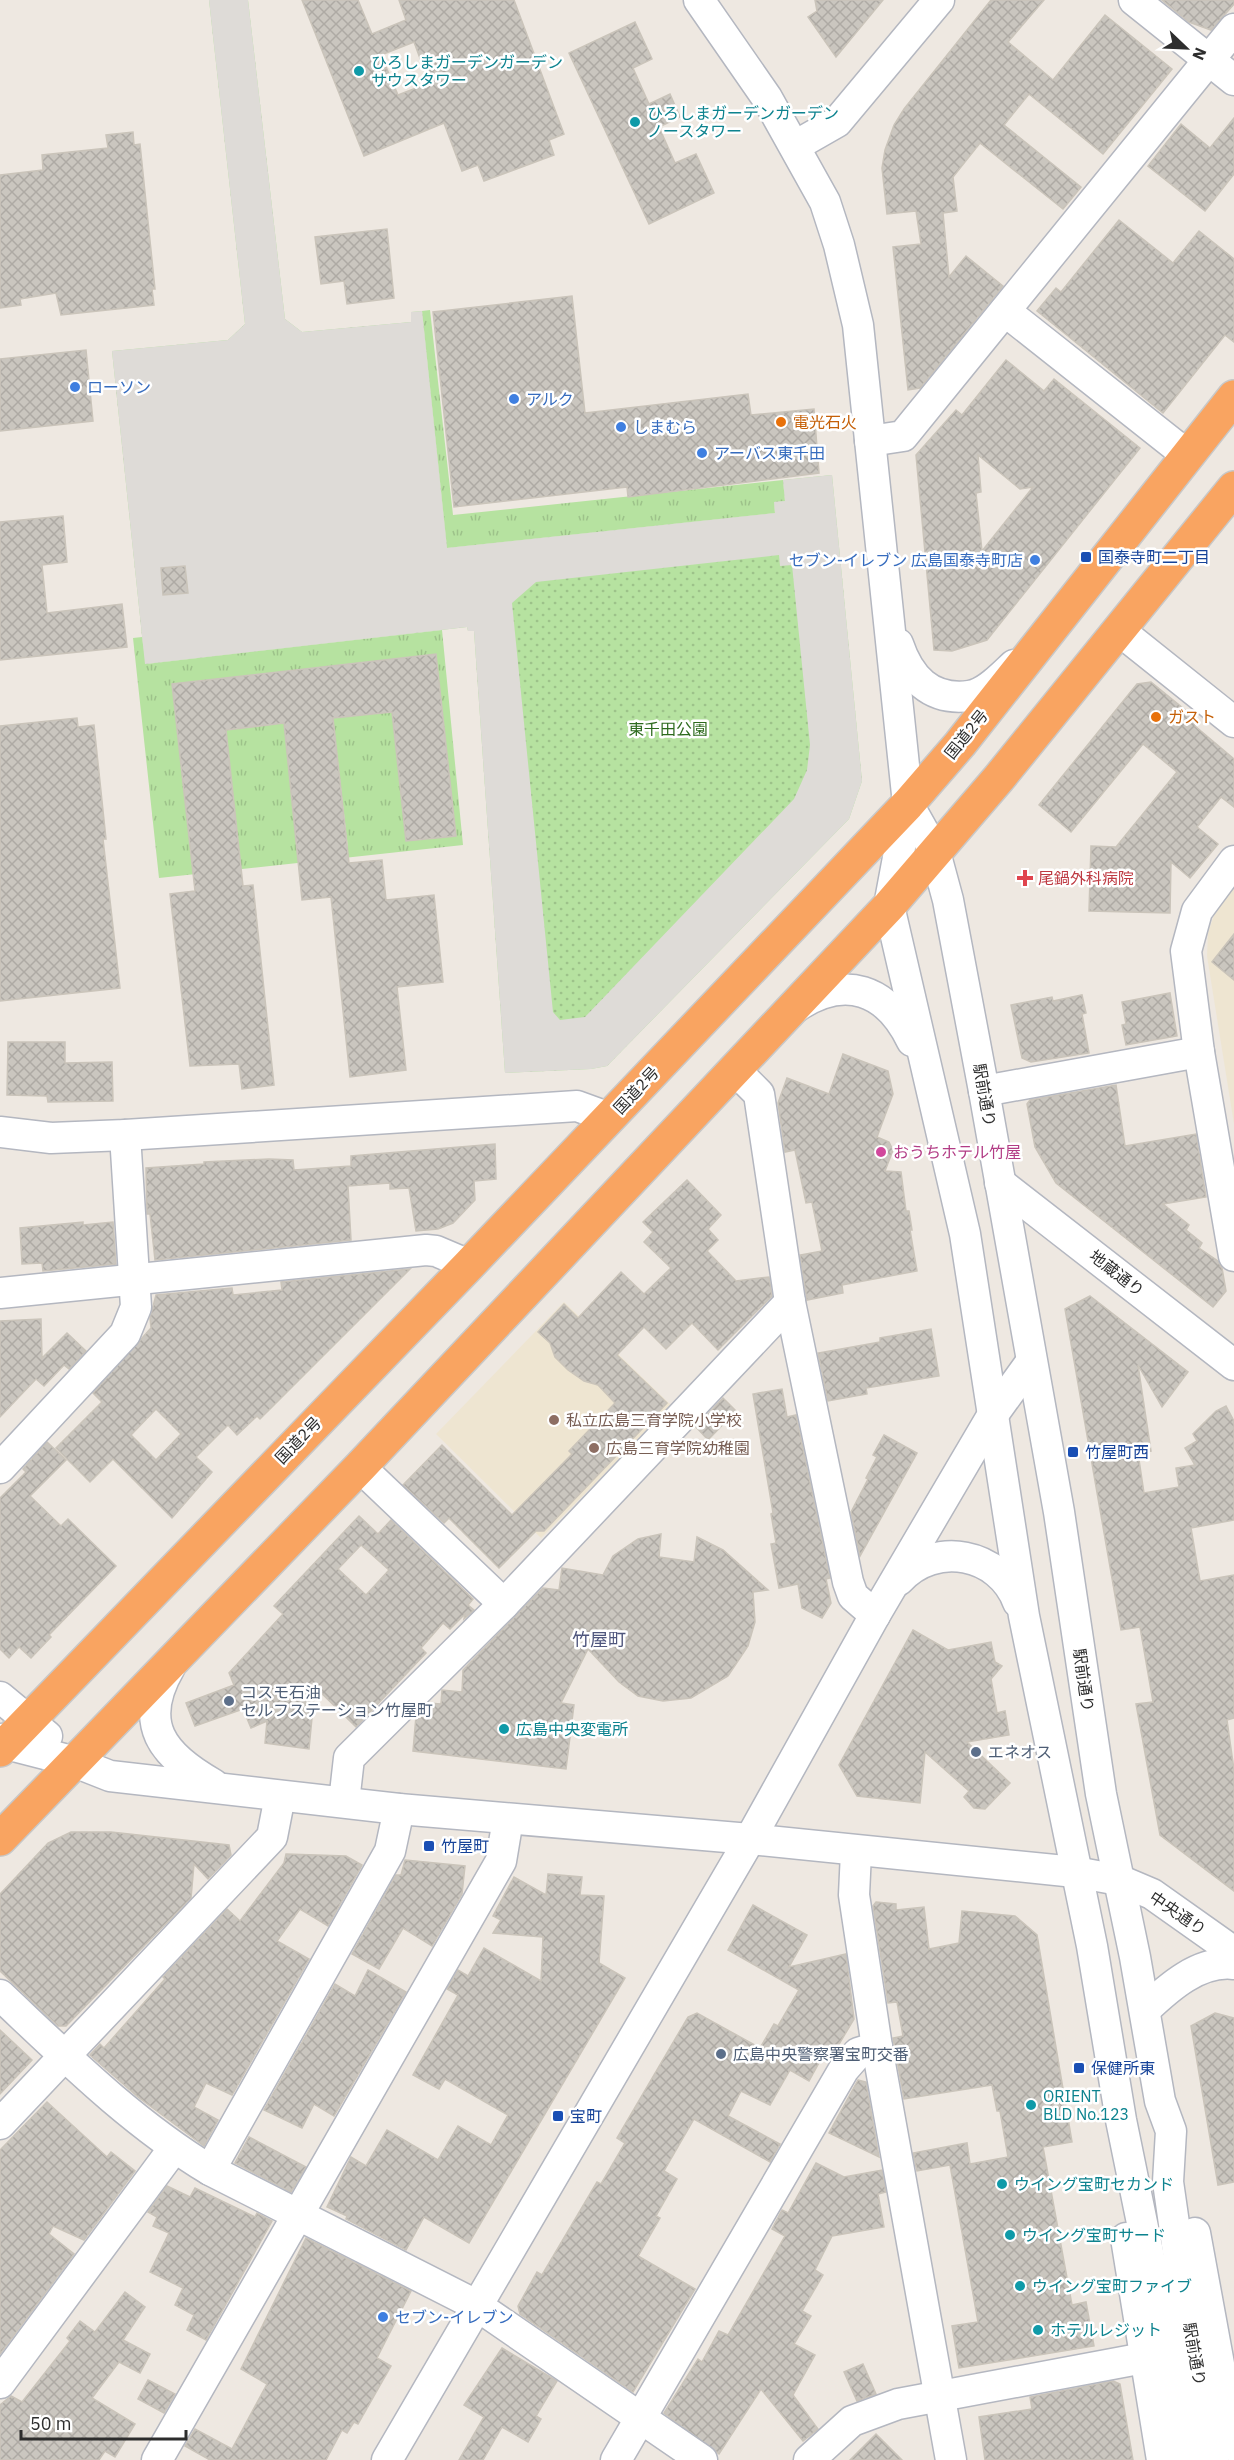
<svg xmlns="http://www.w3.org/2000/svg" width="1234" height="2460" font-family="'IBM Plex Sans','Noto Sans JP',sans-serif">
  <defs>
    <pattern id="grass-tufts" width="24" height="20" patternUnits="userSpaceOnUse" patternTransform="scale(1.5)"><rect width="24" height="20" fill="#b6e2a0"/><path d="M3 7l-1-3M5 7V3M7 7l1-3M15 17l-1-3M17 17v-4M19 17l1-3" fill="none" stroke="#9dc28a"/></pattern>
    <pattern id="park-dots" width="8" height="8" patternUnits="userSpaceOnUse" patternTransform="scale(1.5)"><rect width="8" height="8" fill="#b6e2a0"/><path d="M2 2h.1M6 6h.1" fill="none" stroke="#9dc28a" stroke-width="1.8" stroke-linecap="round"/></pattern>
    <pattern id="building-cross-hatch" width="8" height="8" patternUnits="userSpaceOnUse" patternTransform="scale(1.5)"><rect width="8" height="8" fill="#cac6bf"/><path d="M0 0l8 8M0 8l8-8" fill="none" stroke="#aeaaa4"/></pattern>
  </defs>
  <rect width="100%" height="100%" fill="#eee8e1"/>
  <!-- education -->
  <g fill="#eee5d1">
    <polygon points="1234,883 1234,1124 1207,956 1208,933 1214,915"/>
    <polygon points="564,1302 672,1406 541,1538 436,1434"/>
  </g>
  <!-- grass -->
  <g fill="url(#grass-tufts)" fill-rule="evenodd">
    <polygon points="430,310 453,515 783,480 785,501 774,502 775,513 447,548 422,311"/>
    <path d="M442 630 463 845 159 878 133 638 142 637 146 664ZM435 654 456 836 406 841 392 712 333 718 348 848 299 853 302 721 226 730Z"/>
  </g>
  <!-- park -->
  <polygon fill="url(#park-dots)" points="209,0 248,0 285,319 302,332 411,322 411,312 422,311 447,548 775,513 774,502 785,501 783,480 832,475 862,781 849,819 607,1066 591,1069 505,1073 474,631 468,631 467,627 145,664 112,351 228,340 245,324"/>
  <!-- plaza -->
  <path fill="#dedbd7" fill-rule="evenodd" d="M209 0H248L285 319 302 332 411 322V312L422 311 447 548 775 513 774 502 785 501 783 480 832 475 862 781 849 819 607 1066 591 1069 505 1073 474 631H468L467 627 145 664 112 351 228 340 245 324ZM779 555 780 566 792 565 810 745 807 770 794 799 585 1017 560 1020 553 1012 512 603 536 582ZM185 566 188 592 163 595 161 568Z"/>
  <!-- building -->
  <g fill="url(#building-cross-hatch)" stroke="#cac4ba" stroke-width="1.5" fill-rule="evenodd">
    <path d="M302 0H358L372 34 406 20 399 0H514L564 134 549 140 554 155 484 181 478 165 462 171 444 123 364 156ZM414 42 429 83 398 95 381 55Z"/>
    <polygon points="815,0 883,0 836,57 808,17 817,11"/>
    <polygon points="991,0 1044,0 1008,42 1053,80 1105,15 1172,69 1103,154 1029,94 1004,125 1081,187 1063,209 980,143 953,177 957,211 943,213 949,277 966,256 1003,286 920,388 908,390 893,247 921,244 916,211 887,214 882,168 885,150 894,125 904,109"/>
    <polygon points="1162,0 1234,0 1234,4 1211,30 1189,22"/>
    <polygon points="635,22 652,59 633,68 649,104 670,94 680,117 659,127 675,163 696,154 714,193 649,224 569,53"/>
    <polygon points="1234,118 1234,174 1205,211 1148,166 1181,124 1210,148"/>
    <polygon points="133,132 134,145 140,144 155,289 152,289 154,305 61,315 56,293 20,299 21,305 0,308 0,175 43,170 42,155 108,148 106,135"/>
    <polygon points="1119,220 1173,263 1199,231 1234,259 1234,342 1225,335 1163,413 1037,311 1056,288 1061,292"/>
    <polygon points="387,229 394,298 347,304 344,281 321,284 315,237"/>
    <polygon points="572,296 585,413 748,394 751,415 814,409 819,473 628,497 627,487 454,507 433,312"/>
    <polygon points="86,350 93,421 0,431 0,359"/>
    <path d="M1006 360 1044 391 1054 379 1140 448 987 640 952 651 934 650 916 455 956 410 962 415ZM978 455 1020 489 1033 487 982 551 976 493 981 492Z"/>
    <polygon points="63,516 67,562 42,565 47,613 122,604 127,647 0,660 0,522"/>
    <polygon points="185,566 188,593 163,595 161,568"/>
    <polygon points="436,654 456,836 406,841 392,712 333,718 349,863 382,860 386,900 434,895 443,982 397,987 406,1070 350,1077 331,897 302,900 284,723 226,730 243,886 253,885 274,1085 242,1089 239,1064 190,1066 170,894 195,891 172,684"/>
    <polygon points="1151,682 1199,721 1195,726 1234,759 1234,807 1221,797 1197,827 1218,844 1190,878 1171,862 1170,913 1089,911 1091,846 1116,847 1177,772 1143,744 1071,832 1039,805 1137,684"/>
    <polygon points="77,718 78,727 94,725 106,839 103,839 120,988 0,1001 0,726"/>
    <polygon points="1234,934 1234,980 1212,962"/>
    <polygon points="1170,993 1177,1036 1126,1045 1122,1025 1126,1024 1122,1002"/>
    <polygon points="1082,995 1086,1013 1082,1014 1089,1053 1031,1062 1022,1058 1011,1005 1052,997 1053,1001"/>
    <polygon points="8,1042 65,1042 65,1063 112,1062 113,1101 48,1102 47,1096 7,1095"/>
    <polygon points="843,1054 888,1071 893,1094 877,1137 889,1142 893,1150 885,1171 901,1172 906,1211 909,1211 912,1230 910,1230 917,1271 842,1285 843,1293 807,1300 800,1255 822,1251 812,1202 806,1203 795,1150 785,1152 778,1103 787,1078 829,1094"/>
    <polygon points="1116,1085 1125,1146 1196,1134 1206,1197 1163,1204 1189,1225 1186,1230 1202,1243 1199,1248 1218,1261 1222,1268 1226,1291 1213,1307 1056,1183 1035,1147 1027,1104 1030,1100"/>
    <polygon points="495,1144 496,1179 474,1181 475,1200 453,1223 438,1229 416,1231 409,1188 390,1189 390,1183 348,1186 351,1240 155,1260 150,1214 147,1214 146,1168 204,1164 204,1162 269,1159 293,1160 294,1170 351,1166 351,1156"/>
    <polygon points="687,1180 721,1215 708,1229 718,1240 707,1251 736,1281 769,1277 772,1296 718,1350 692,1323 666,1349 644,1327 617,1355 667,1403 544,1531 536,1531 499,1568 449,1518 444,1523 403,1485 442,1445 512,1515 572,1454 569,1451 615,1403 598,1385 584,1381 568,1370 555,1357 550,1343 538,1332 564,1304 578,1318 621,1272 644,1294 671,1268 644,1242 653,1232 643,1222"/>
    <polygon points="83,1222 83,1225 113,1222 116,1264 43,1271 42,1263 22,1264 20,1228"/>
    <path d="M410 1269 260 1419 257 1416 237 1435 228 1425 196 1457 212 1472 172 1518 113 1459 90 1482 56 1448 102 1402 93 1393 151 1328 150 1318 156 1295 232 1288 233 1295 282 1290 281 1282ZM156 1409 181 1434 156 1460 131 1435Z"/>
    <polygon points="1090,1296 1188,1372 1162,1407 1138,1365 1151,1451 1138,1453 1144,1493 1179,1487 1176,1468 1195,1465 1185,1448 1197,1441 1193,1434 1216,1411 1226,1406 1234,1421 1234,1520 1191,1528 1200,1581 1234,1575 1234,1718 1227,1720 1234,1770 1234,1891 1160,1835 1136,1704 1153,1702 1140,1627 1121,1630 1065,1309"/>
    <polygon points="41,1319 42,1358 67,1333 86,1351 69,1369 64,1365 44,1386 36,1379 0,1417 0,1321"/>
    <polygon points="931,1329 939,1376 866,1388 867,1394 828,1401 818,1353 880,1342 880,1338"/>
    <polygon points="782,1389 787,1417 796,1415 830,1578 826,1579 831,1603 822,1618 802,1608 798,1584 779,1588 771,1544 776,1543 771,1514 773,1513 753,1394"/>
    <polygon points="723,1398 736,1411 708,1440 696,1427"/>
    <polygon points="884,1435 917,1453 860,1556 851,1512 868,1479 866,1478 877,1457 873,1455"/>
    <polygon points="47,1442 66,1460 30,1496 61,1526 68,1519 116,1566 49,1635 51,1637 31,1658 19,1647 9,1658 0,1649 0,1498 26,1472 23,1469"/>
    <path d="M359 1516 378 1534 391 1520 473 1599 468 1605 474 1610 464 1619 465 1614 450 1629 443 1623 421 1648 426 1653 356 1727 315 1687 309 1749 265 1743 267 1721 251 1728 243 1709 195 1726 186 1703 234 1685 229 1673 283 1614 274 1606ZM361 1545 389 1570 366 1595 338 1569Z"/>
    <polygon points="661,1534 659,1557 694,1562 697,1537 723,1550 768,1590 753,1592 755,1622 748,1646 728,1676 691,1698 663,1701 638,1696 619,1682 588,1649 561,1703 574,1705 566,1769 413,1751 416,1716 429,1703 441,1704 442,1690 462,1692 463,1670 543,1588 559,1590 562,1568 603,1575 613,1556 638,1539"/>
    <polygon points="913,1630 948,1650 991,1642 995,1662 1002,1666 991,1679 997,1713 1005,1711 1009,1735 967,1742 1010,1783 985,1809 974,1808 964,1797 969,1791 925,1752 920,1803 857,1796 839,1765"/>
    <polygon points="71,1832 111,1832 229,1845 231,1855 208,1879 194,1864 191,1898 66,2026 58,2026 0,1971 0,1894 48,1843"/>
    <polygon points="286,1854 346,1856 362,1865 328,1926 300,1909 277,1941 309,1959 232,2095 206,2083 194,2107 218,2120 204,2146 138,2097 90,2055 100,2044 104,2048 165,1979 163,1977 227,1909 240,1921 284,1863"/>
    <polygon points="405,1860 465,1866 462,1894 432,1946 403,1928 379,1969 352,1954 396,1875 401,1875"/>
    <polygon points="548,1874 582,1877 580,1895 604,1896 599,1963 625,1978 469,2243 424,2217 406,2250 346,2219 347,2216 327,2207 351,2157 366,2166 387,2130 438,2160 458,2126 491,2145 508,2115 445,2079 439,2089 413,2075 458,1995 447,1989 458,1970 468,1976 484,1948 541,1981 543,1937 493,1933 501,1920 493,1916 514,1877 546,1895"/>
    <polygon points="876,1902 896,1904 896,1910 924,1907 929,1949 959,1943 962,1911 1015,1916 1037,1935 1072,2142 1043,2147 1072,2305 1086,2302 1094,2346 959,2368 952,2326 978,2322 950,2165 917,2171 913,2153 967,2143 970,2164 1008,2157 1000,2111 997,2111 992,2085 904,2099 893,2038 903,2036 897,2002 888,2003 873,1906"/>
    <polygon points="753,1905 807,1935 789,1967 846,1954 854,2019 832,2056 825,2052 809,2081 790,2070 770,2105 741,2091 728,2116 780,2144 770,2162 694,2119 664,2171 677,2179 656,2216 660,2218 638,2256 695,2289 633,2392 520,2314 518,2306 537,2272 542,2275 597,2182 601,2184 625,2143 617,2138 688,2017 697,2013 760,2048 774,2024 778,2026 799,1990 728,1950"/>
    <polygon points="368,1970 406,1992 334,2116 314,2104 302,2128 264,2110 335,1984 355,1996"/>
    <polygon points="1215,2013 1234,2018 1234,2182 1218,2185 1191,2026"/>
    <polygon points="0,2030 32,2060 0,2094"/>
    <polygon points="858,2080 866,2082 879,2157 829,2133"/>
    <polygon points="47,2102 107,2157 111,2152 135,2171 84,2240 53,2226 49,2234 74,2254 0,2354 0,2150"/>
    <polygon points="249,2137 306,2167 291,2192 235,2163"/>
    <polygon points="816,2163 844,2177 882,2170 886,2192 878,2194 884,2227 832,2236 815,2270 823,2275 802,2311 811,2316 794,2344 815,2355 793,2395 818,2429 803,2441 761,2389 719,2454 664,2413 698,2359 702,2362 719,2331 728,2335 785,2236 772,2229 782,2210 788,2213"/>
    <polygon points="167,2186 190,2197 195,2188 255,2217 257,2213 272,2221 206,2340 187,2330 194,2315 175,2305 183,2288 150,2272 169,2233 153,2226 157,2217 148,2212"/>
    <polygon points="306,2238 411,2291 377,2358 391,2366 358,2424 354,2422 347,2433 342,2430 326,2460 210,2460 185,2446 195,2429 232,2449 267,2384 241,2369"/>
    <polygon points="125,2292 145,2307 123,2340 150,2354 140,2373 119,2362 92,2398 135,2424 115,2457 105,2451 99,2460 0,2460 0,2405 11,2396 22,2402 70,2341 67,2338 80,2321 95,2332"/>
    <polygon points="502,2348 557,2381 536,2416 541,2419 528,2442 502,2427 483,2460 459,2460 484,2417 464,2405"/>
    <polygon points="863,2364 876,2394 857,2401 844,2372"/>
    <polygon points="148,2380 175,2394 164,2413 138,2399"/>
    <polygon points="1113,2381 1120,2384 1133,2460 985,2460 979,2417 1032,2409 1030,2397"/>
    <polygon points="876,2434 902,2460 850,2460"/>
  </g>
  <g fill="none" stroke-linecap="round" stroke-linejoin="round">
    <!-- minor casing -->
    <g stroke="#b4b7c0" stroke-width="33">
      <g id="minor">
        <polyline points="699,0 767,98 825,202 839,245 858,325 908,804 889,906 965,1234 1024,1616 1092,1946 1121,2120 1158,2301 1186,2460"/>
        <polyline points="1134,0 1234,80"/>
        <polyline points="795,146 837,122 939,0"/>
        <polyline points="1005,311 1187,455"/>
        <polyline points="870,441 903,436 1234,29"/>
        <polyline points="1120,631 1234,722"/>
        <path d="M898 644C909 677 930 701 969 696 986 694 1002 676 1014 665"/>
        <polyline points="908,804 935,852 948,900 984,1091 1059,1512 1101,1794 1135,1957 1160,2101 1171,2131 1168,2182 1185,2300 1213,2460"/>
        <polyline points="1234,861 1197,911 1186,951 1199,1052 1234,1256"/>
        <path d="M796 1007C845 974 887 989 912 1041"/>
        <polyline points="735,1070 759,1094 790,1302 848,1582 853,1596 875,1615"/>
        <polyline points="984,1091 1199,1052"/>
        <polyline points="0,1132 51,1138 125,1135 577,1106 610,1118"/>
        <polyline points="1000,1183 1234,1365"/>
        <polyline points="0,1293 426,1250 436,1251 469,1265"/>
        <polyline points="360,1467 504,1604"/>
        <polyline points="0,1468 125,1334 136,1307 125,1135"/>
        <path d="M899 1580C935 1540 1000 1553 1018 1602"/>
        <path d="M170 1667C137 1724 162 1755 213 1784"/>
        <polyline points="0,1697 47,1736"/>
        <polyline points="0,1739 6,1744 72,1761 110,1776 399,1809 750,1839 1075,1872 1119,1880 1152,1894 1234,1952"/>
        <polyline points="344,1802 349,1758 504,1604 790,1302"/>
        <polyline points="856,1852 854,1895 877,2047 951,2460"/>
        <path d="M0 1995C66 2057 132 2123 210 2170L476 2305 702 2460"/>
        <path d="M1145 2010C1168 1988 1199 1960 1234 1964"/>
        <polyline points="0,2124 272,1837 280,1796"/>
        <polyline points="210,2170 390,1851 399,1809"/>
        <polyline points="1195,2233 1234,2446"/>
        <polyline points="1126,2238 1162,2460"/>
        <polyline points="0,2383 174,2148"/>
        <polyline points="157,2460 501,1861 508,1819"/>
        <polyline points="387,2460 750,1839 875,1615 992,1416 1031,1362"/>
        <polyline points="616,2460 844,2069 858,2053 877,2047"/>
        <polyline points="809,2460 852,2421 898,2404 1144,2358"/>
      </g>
    </g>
    <!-- highway casing -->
    <g stroke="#c8c8c8" stroke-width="36">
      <g id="highway">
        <polyline points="0,1750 469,1265 908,804 960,744 1234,397"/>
        <polyline points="0,1839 360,1467 889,906 999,778 1234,488"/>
      </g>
    </g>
    <!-- minor -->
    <use href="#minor" stroke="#fff" stroke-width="30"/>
    <!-- highway -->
    <use href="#highway" stroke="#f9a461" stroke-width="33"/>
  </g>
  <!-- markers -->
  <g fill="#0f9aa8" stroke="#fff" stroke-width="2">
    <circle cx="359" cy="71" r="6"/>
    <circle cx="635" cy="122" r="6"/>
    <circle cx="504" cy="1729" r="6"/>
    <circle cx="1031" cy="2105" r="6"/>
    <circle cx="1002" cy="2184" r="6"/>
    <circle cx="1010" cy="2235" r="6"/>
    <circle cx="1020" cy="2286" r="6"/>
    <circle cx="1038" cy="2330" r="6"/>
  </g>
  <g fill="#3f7fe0" stroke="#fff" stroke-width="2">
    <circle cx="75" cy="387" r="6"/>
    <circle cx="514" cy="399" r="6"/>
    <circle cx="621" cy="427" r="6"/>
    <circle cx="702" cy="453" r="6"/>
    <circle cx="1035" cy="560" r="6"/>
    <circle cx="383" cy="2317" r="6"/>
  </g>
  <g fill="#e8710a" stroke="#fff" stroke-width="2">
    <circle cx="781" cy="422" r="6"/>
    <circle cx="1156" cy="717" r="6"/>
  </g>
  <g fill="#1a4fb4" stroke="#fff" stroke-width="2">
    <rect x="1080" y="551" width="12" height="12" rx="3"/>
    <rect x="1067" y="1446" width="12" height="12" rx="3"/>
    <rect x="423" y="1840" width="12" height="12" rx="3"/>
    <rect x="1073" y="2062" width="12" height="12" rx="3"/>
    <rect x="552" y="2110" width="12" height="12" rx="3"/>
  </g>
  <path fill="#e0444e" stroke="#fff" stroke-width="2" d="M1022 869h6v6h6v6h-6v6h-6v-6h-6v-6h6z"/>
  <circle fill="#d1479c" stroke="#fff" stroke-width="2" cx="881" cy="1152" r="6"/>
  <g fill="#8d6e63" stroke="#fff" stroke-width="2">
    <circle cx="554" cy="1420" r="6"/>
    <circle cx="594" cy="1448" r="6"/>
  </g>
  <g fill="#5c6f8a" stroke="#fff" stroke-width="2">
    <circle cx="229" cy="1701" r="6"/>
    <circle cx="976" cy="1752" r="6"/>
    <circle cx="721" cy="2054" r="6"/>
  </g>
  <g text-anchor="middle" stroke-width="5" stroke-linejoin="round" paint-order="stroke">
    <!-- culture labels -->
    <g font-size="16" fill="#0d838f" stroke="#fff" text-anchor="start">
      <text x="371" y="68">ひろしまガーデンガーデン<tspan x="371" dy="18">サウスタワー</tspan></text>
      <text x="647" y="119">ひろしまガーデンガーデン<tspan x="647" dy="18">ノースタワー</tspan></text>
      <text x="516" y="1735">広島中央変電所</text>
      <text x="1043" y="2102">ORIENT<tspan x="1043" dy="18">BLD No.123</tspan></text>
      <text x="1014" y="2190">ウイング宝町セカンド</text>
      <text x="1022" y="2241">ウイング宝町サード</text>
      <text x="1032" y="2292">ウイング宝町ファイブ</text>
      <text x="1050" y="2336">ホテルレジット</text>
    </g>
    <!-- shop labels -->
    <g font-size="16" fill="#366cbe" stroke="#fff" text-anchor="start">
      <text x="87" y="393">ローソン</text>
      <text x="526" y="405">アルク</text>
      <text x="633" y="433">しまむら</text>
      <text x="714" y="459">アーバス東千田</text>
      <text x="1023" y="566" text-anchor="end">セブン-イレブン 広島国泰寺町店</text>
      <text x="395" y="2323">セブン-イレブン</text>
    </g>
    <!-- food labels -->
    <g font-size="16" fill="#c56008" stroke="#fff" text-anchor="start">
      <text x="793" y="428">電光石火</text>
      <text x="1168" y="723">ガスト</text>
    </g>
    <!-- transit labels -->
    <g font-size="16" fill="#164399" stroke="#fff" text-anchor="start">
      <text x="1098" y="563">国泰寺町二丁目</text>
      <text x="1085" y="1458">竹屋町西</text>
      <text x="441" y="1852">竹屋町</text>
      <text x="1091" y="2074">保健所東</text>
      <text x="570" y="2122">宝町</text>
    </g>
    <!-- park labels -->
    <g font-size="16" fill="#2d6a1e" stroke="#fff">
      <text x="668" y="735">東千田公園</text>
    </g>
    <!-- street labels -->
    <g font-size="16" fill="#2d2d2d" stroke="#fff">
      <text transform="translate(966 734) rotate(-51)" y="6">国道2号</text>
      <text transform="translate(636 1090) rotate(-47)" y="6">国道2号</text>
      <text transform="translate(985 1095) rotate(80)" y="6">駅前通り</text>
      <text transform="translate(1117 1273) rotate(38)" y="6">地蔵通り</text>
      <text transform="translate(298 1440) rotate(-46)" y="6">国道2号</text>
      <text transform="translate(1084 1680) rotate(82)" y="6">駅前通り</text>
      <text transform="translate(1178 1913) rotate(34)" y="6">中央通り</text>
      <text transform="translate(1195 2354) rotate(80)" y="6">駅前通り</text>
    </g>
    <!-- health labels -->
    <g font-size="16" fill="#be3a42" stroke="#fff" text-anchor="start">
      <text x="1038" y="884">尾鍋外科病院</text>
    </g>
    <!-- hotel labels -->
    <g font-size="16" fill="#b23c85" stroke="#fff" text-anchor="start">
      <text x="893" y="1158">おうちホテル竹屋</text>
    </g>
    <!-- education labels -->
    <g font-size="16" fill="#785e54" stroke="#fff" text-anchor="start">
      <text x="566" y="1426">私立広島三育学院小学校</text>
      <text x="606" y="1454">広島三育学院幼稚園</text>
    </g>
    <!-- service labels -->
    <g font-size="16" fill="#4e5e75" stroke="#fff" text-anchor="start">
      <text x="241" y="1698">コスモ石油<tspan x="241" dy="18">セルフステーション竹屋町</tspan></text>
      <text x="988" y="1758">エネオス</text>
      <text x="733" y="2060">広島中央警察署宝町交番</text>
    </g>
    <!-- neighbourhood labels -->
    <g font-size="18" fill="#4f567d" stroke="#fff">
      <text x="599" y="1646">竹屋町</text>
    </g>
  </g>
  <!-- north arrow -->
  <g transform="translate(1186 48) rotate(113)" stroke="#ffffff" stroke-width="4.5" paint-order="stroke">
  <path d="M0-4.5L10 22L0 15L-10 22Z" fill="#2d2d2d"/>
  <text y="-9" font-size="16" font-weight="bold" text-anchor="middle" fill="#2d2d2d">N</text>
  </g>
  <!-- scale -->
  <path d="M21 2430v9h165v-9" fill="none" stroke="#2d2d2d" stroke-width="3"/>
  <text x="30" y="2430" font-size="18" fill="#2d2d2d" stroke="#ffffff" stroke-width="4.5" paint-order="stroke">50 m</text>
</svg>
